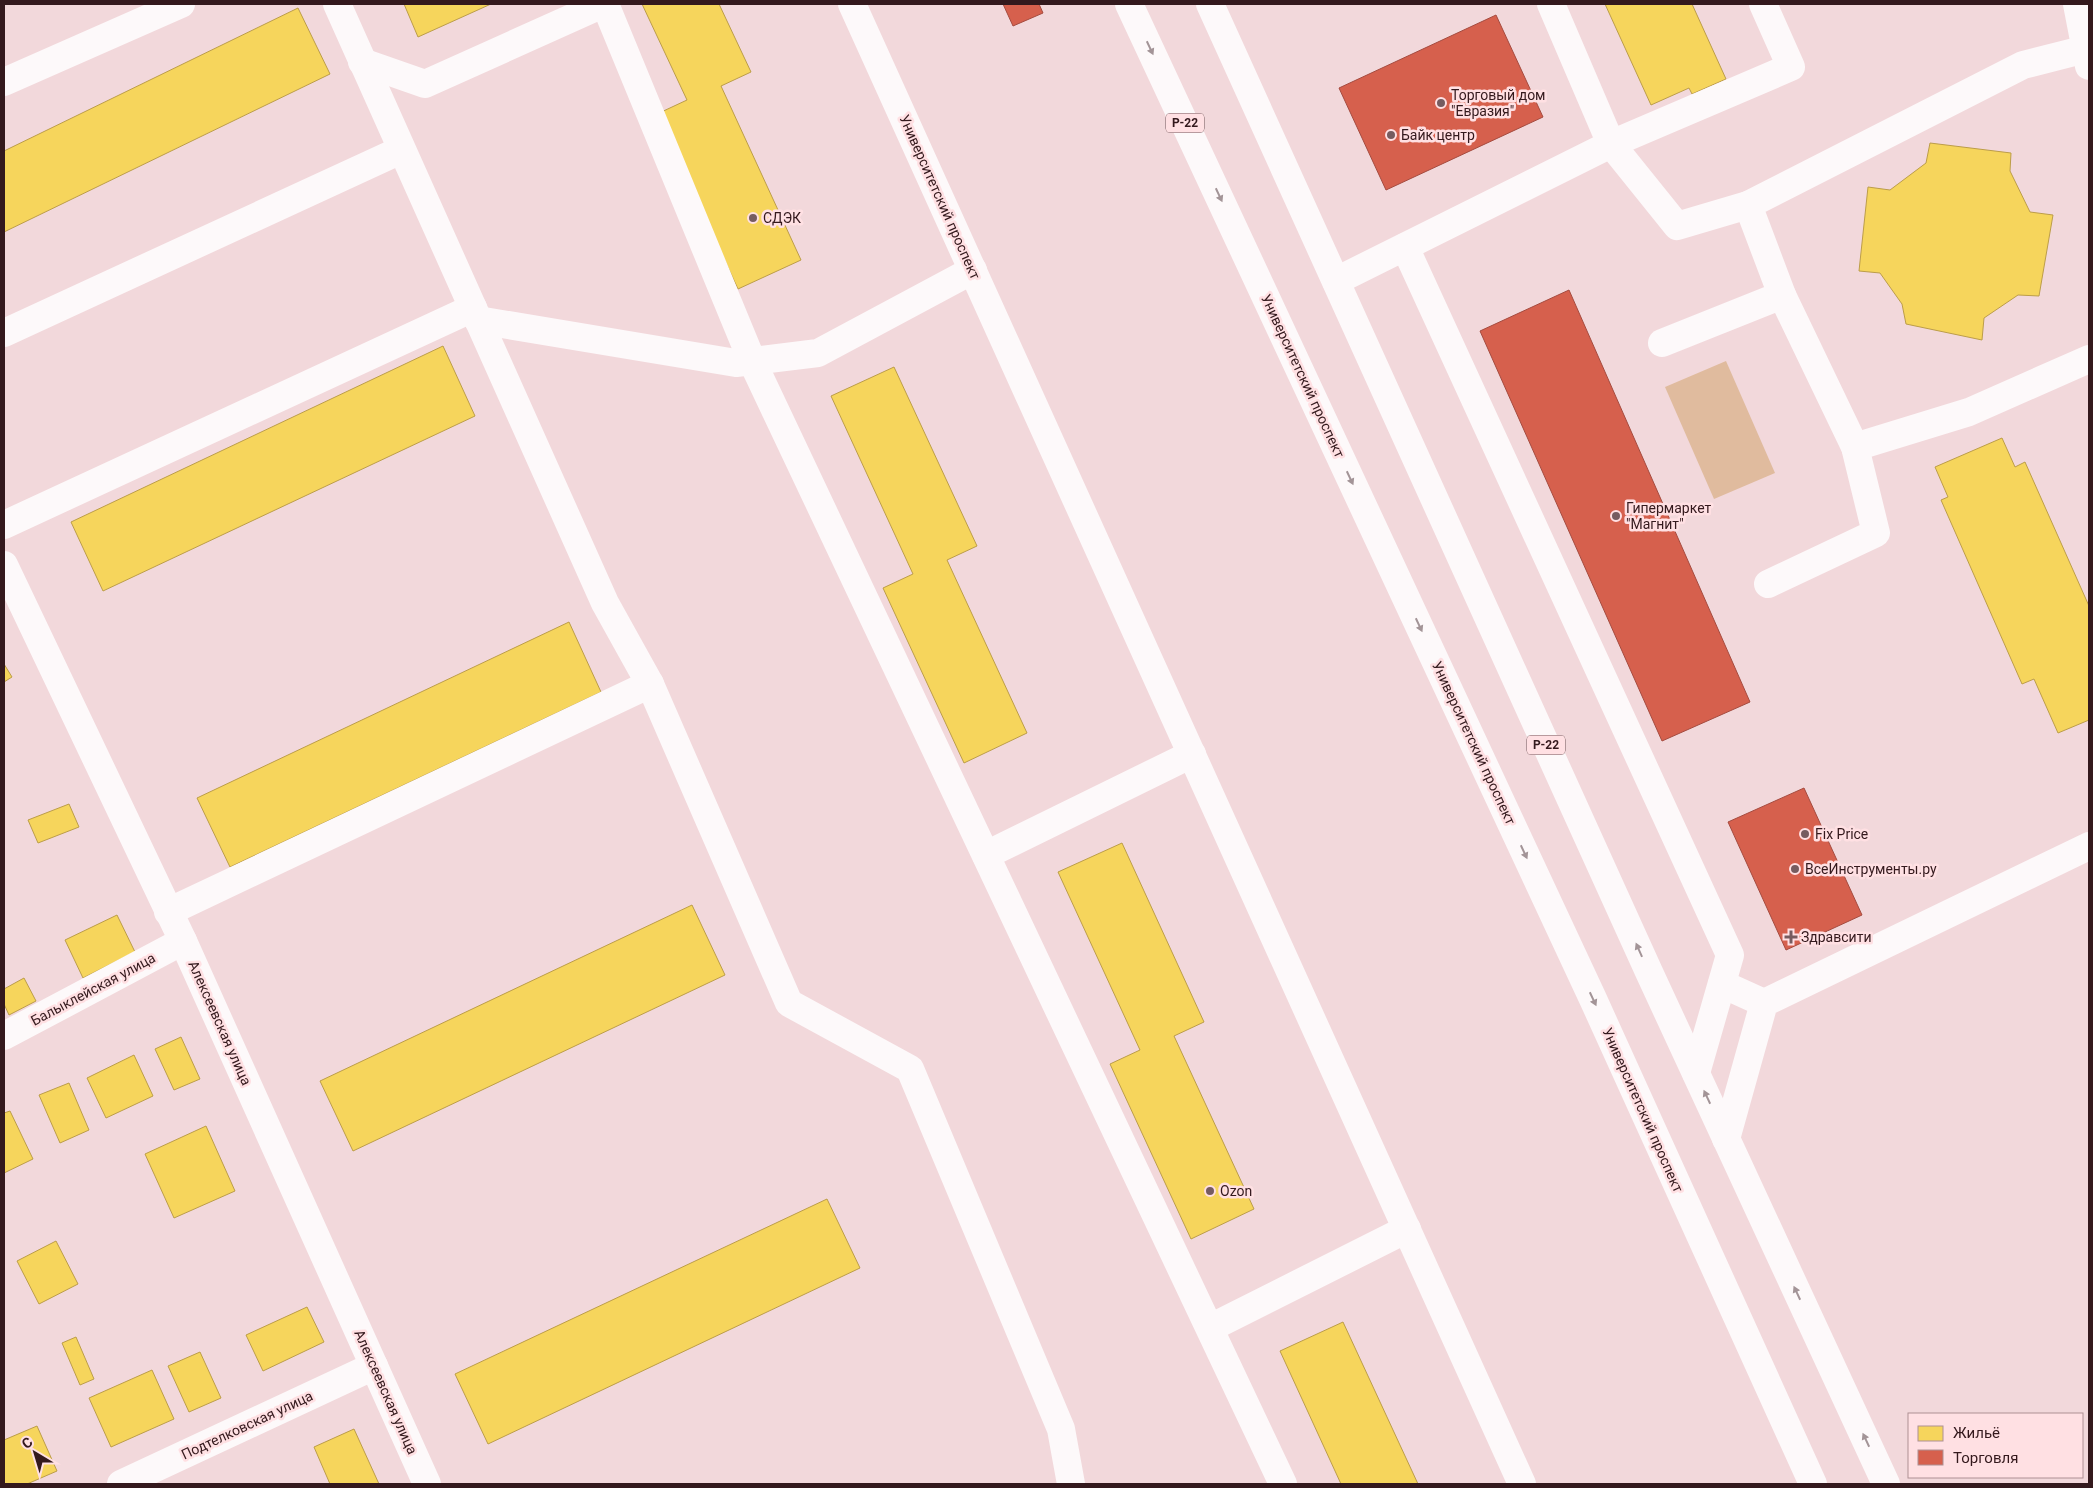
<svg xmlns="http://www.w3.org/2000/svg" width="2093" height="1488" font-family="Roboto,sans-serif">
  <rect width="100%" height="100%" fill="#f2d8db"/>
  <!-- green -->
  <polygon fill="#e0bb9e" points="1726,361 1775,473 1714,499 1665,387"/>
  <!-- homes -->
  <g fill="#f6d55c" stroke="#bc9d49">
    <polygon points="404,4 491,4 418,37"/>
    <polygon points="642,4 719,4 751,72 721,86 801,260 738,289 657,114 687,100"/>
    <polygon points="1605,4 1692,4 1726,79 1692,94 1689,88 1651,105"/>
    <polygon points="298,8 330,74 4,232 4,151"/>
    <polygon points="1930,143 2011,153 2010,171 2030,212 2053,215 2039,296 2018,295 1984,318 1982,340 1906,324 1902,304 1880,273 1859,271 1868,187 1890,190 1926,163"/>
    <polygon points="443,346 475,416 103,591 71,522"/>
    <polygon points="894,367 977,546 947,560 1027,733 964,763 883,588 913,574 831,396"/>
    <polygon points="2002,438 2015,467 2025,462 2089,606 2089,720 2058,733 2034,679 2022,684 1941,500 1948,497 1935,467"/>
    <polygon points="569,622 601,692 230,867 197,798"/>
    <polygon points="4,664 12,677 4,682"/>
    <polygon points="69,804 79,827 38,843 28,820"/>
    <polygon points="1122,843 1204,1022 1174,1036 1254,1209 1191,1239 1110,1064 1140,1050 1058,872"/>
    <polygon points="692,905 725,975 353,1151 320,1081"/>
    <polygon points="117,915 135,952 83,978 65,940"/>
    <polygon points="24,978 36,1001 9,1015 4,1004 4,989"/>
    <polygon points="181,1037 200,1079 174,1090 155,1049"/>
    <polygon points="134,1055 153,1096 106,1118 87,1078"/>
    <polygon points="69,1083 89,1130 60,1143 39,1095"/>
    <polygon points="10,1111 33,1159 4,1173 4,1113"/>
    <polygon points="206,1126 235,1191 174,1218 145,1154"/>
    <polygon points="827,1199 860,1268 488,1444 455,1374"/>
    <polygon points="56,1241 78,1284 39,1304 17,1261"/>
    <polygon points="307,1307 324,1342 263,1371 246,1335"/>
    <polygon points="1343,1322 1418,1484 1341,1484 1280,1351"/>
    <polygon points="76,1337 94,1379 80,1385 62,1343"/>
    <polygon points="200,1352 221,1398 189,1412 168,1366"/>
    <polygon points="152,1370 174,1419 111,1447 89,1398"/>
    <polygon points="37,1426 57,1471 27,1484 4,1484 4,1440"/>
    <polygon points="354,1429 379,1484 330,1484 314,1447"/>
  </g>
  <!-- shops -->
  <g fill="#d6604d" stroke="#a54b3f">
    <polygon points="1003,4 1039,4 1043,13 1013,26"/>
    <polygon points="1496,15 1543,117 1386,190 1339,88"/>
    <polygon points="1569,290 1750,702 1662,741 1480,331"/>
    <polygon points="1804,788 1862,915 1786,950 1728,822"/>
  </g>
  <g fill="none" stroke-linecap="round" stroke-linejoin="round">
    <!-- minor -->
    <g stroke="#fdf9fa" stroke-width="28">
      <polyline points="337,4 605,603 650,684"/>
      <polyline points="605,4 752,361 1283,1484"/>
      <polyline points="852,4 1522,1484"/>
      <polyline points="1551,4 1611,144 1677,226 1748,205"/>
      <polyline points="2077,4 2089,66"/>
      <polyline points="362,62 425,84 603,4"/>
      <polyline points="4,82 181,4"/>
      <polyline points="1405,247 1730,955 1696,1073"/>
      <polyline points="1336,281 1611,144 1791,67 1763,4"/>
      <polyline points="478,320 736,363 818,353 973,270"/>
      <polyline points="4,333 401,150"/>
      <polyline points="1662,343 1782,295"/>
      <polyline points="1855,447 1969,412 2089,359"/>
      <polyline points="4,525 473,308"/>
      <polyline points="4,565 183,941 427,1484"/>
      <polyline points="1768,584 1876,533 1855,447 1782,295 1748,205 2023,65 2086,49"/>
      <polyline points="986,855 1192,754"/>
      <polyline points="168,912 650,684 789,1003 910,1069 1061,1429 1071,1484"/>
      <polyline points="1722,984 1764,1003"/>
      <polyline points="4,1036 183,941"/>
      <polyline points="1726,1139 1764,1003 2089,846"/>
      <polyline points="1210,1328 1407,1229"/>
      <polyline points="121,1484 374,1366"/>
    </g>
    <!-- highway -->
    <g stroke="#fdf9fa" stroke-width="28">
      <polyline points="1129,4 1593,999 1813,1484"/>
      <polyline points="1210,4 1649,972 1886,1484"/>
    </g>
  </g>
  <!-- one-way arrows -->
  <defs><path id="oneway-solid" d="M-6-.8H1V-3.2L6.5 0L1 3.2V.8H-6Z" transform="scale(1.25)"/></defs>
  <g fill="#a39497">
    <use href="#oneway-solid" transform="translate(1150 48) rotate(65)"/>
    <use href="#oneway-solid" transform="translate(1219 195) rotate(65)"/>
    <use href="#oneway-solid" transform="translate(1350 478) rotate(65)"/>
    <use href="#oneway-solid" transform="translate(1419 625) rotate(65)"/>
    <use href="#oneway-solid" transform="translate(1524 852) rotate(65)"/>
    <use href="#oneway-solid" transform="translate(1639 950) rotate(-114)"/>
    <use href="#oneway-solid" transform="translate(1593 999) rotate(65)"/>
    <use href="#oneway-solid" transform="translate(1707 1097) rotate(-115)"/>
    <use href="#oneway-solid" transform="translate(1797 1293) rotate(-115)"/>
    <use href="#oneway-solid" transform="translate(1866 1440) rotate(-115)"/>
  </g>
  <!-- markers -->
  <g fill="#765c60" stroke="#ffe0e3" stroke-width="2">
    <circle cx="1441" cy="103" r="5"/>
    <circle cx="1391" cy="135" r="5"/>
    <circle cx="753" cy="218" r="5"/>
    <circle cx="1616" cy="516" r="5"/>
    <circle cx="1805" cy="834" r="5"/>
    <circle cx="1795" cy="869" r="5"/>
    <path d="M1788.5 929.5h5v5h5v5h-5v5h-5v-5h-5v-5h5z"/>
    <circle cx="1210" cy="1191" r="5"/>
  </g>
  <g text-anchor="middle" stroke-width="5" stroke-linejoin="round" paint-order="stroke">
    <!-- shield labels -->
    <g fill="#ffe0e3" stroke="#715558" stroke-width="1">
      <rect x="1166" y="113.5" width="38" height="19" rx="4"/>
      <rect x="1527" y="735.5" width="38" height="19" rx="4"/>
    </g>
    <g font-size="12" font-weight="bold" fill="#34191d">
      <text x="1185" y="127">Р-22</text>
      <text x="1546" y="749">Р-22</text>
    </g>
    <!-- poi labels -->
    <g font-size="14" fill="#34191d" stroke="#ffe0e3" text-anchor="start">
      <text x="1451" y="100">Торговый дом<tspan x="1451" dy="16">"Евразия"</tspan></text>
      <text x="1401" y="140">Байк центр</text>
      <text x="763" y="223">СДЭК</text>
      <text x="1626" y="513">Гипермаркет<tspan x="1626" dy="16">"Магнит"</tspan></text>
      <text x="1815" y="839">Fix Price</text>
      <text x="1805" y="874">ВсеИнструменты.ру</text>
      <text x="1801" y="942">Здравсити</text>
      <text x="1220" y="1196">Ozon</text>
    </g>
    <!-- street labels -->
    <g font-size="14" fill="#34191d" stroke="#ffe0e3">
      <text transform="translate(940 197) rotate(66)" y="5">Университетский проспект</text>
      <text transform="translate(1303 376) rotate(65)" y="5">Университетский проспект</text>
      <text transform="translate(1474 743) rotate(65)" y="5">Университетский проспект</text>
      <text transform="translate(93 989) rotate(-28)" y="5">Балыклейская улица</text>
      <text transform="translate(220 1023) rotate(66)" y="5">Алексеевская улица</text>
      <text transform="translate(1643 1110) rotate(66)" y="5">Университетский проспект</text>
      <text transform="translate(386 1392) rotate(66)" y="5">Алексеевская улица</text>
      <text transform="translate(247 1425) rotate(-25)" y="5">Подтелковская улица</text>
    </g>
  </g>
  <!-- border -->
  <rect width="2093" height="1488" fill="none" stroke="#34191d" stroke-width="10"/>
  <!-- legend -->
  <rect x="1908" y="1413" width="175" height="65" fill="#ffe0e3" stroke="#ae9094"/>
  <rect x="1918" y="1426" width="25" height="15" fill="#f6d55c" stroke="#ae9094"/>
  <text x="1953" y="1438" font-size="15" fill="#34191d">Жильё</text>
  <rect x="1918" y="1450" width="25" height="15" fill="#d6604d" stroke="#ae9094"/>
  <text x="1953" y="1463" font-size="15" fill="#34191d">Торговля</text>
  <!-- north arrow -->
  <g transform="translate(35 1453) rotate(322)" stroke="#ffe0e3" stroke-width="4" paint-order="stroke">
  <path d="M0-4L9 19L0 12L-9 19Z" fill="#34191d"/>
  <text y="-8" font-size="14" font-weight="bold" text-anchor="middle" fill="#34191d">С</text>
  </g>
</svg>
